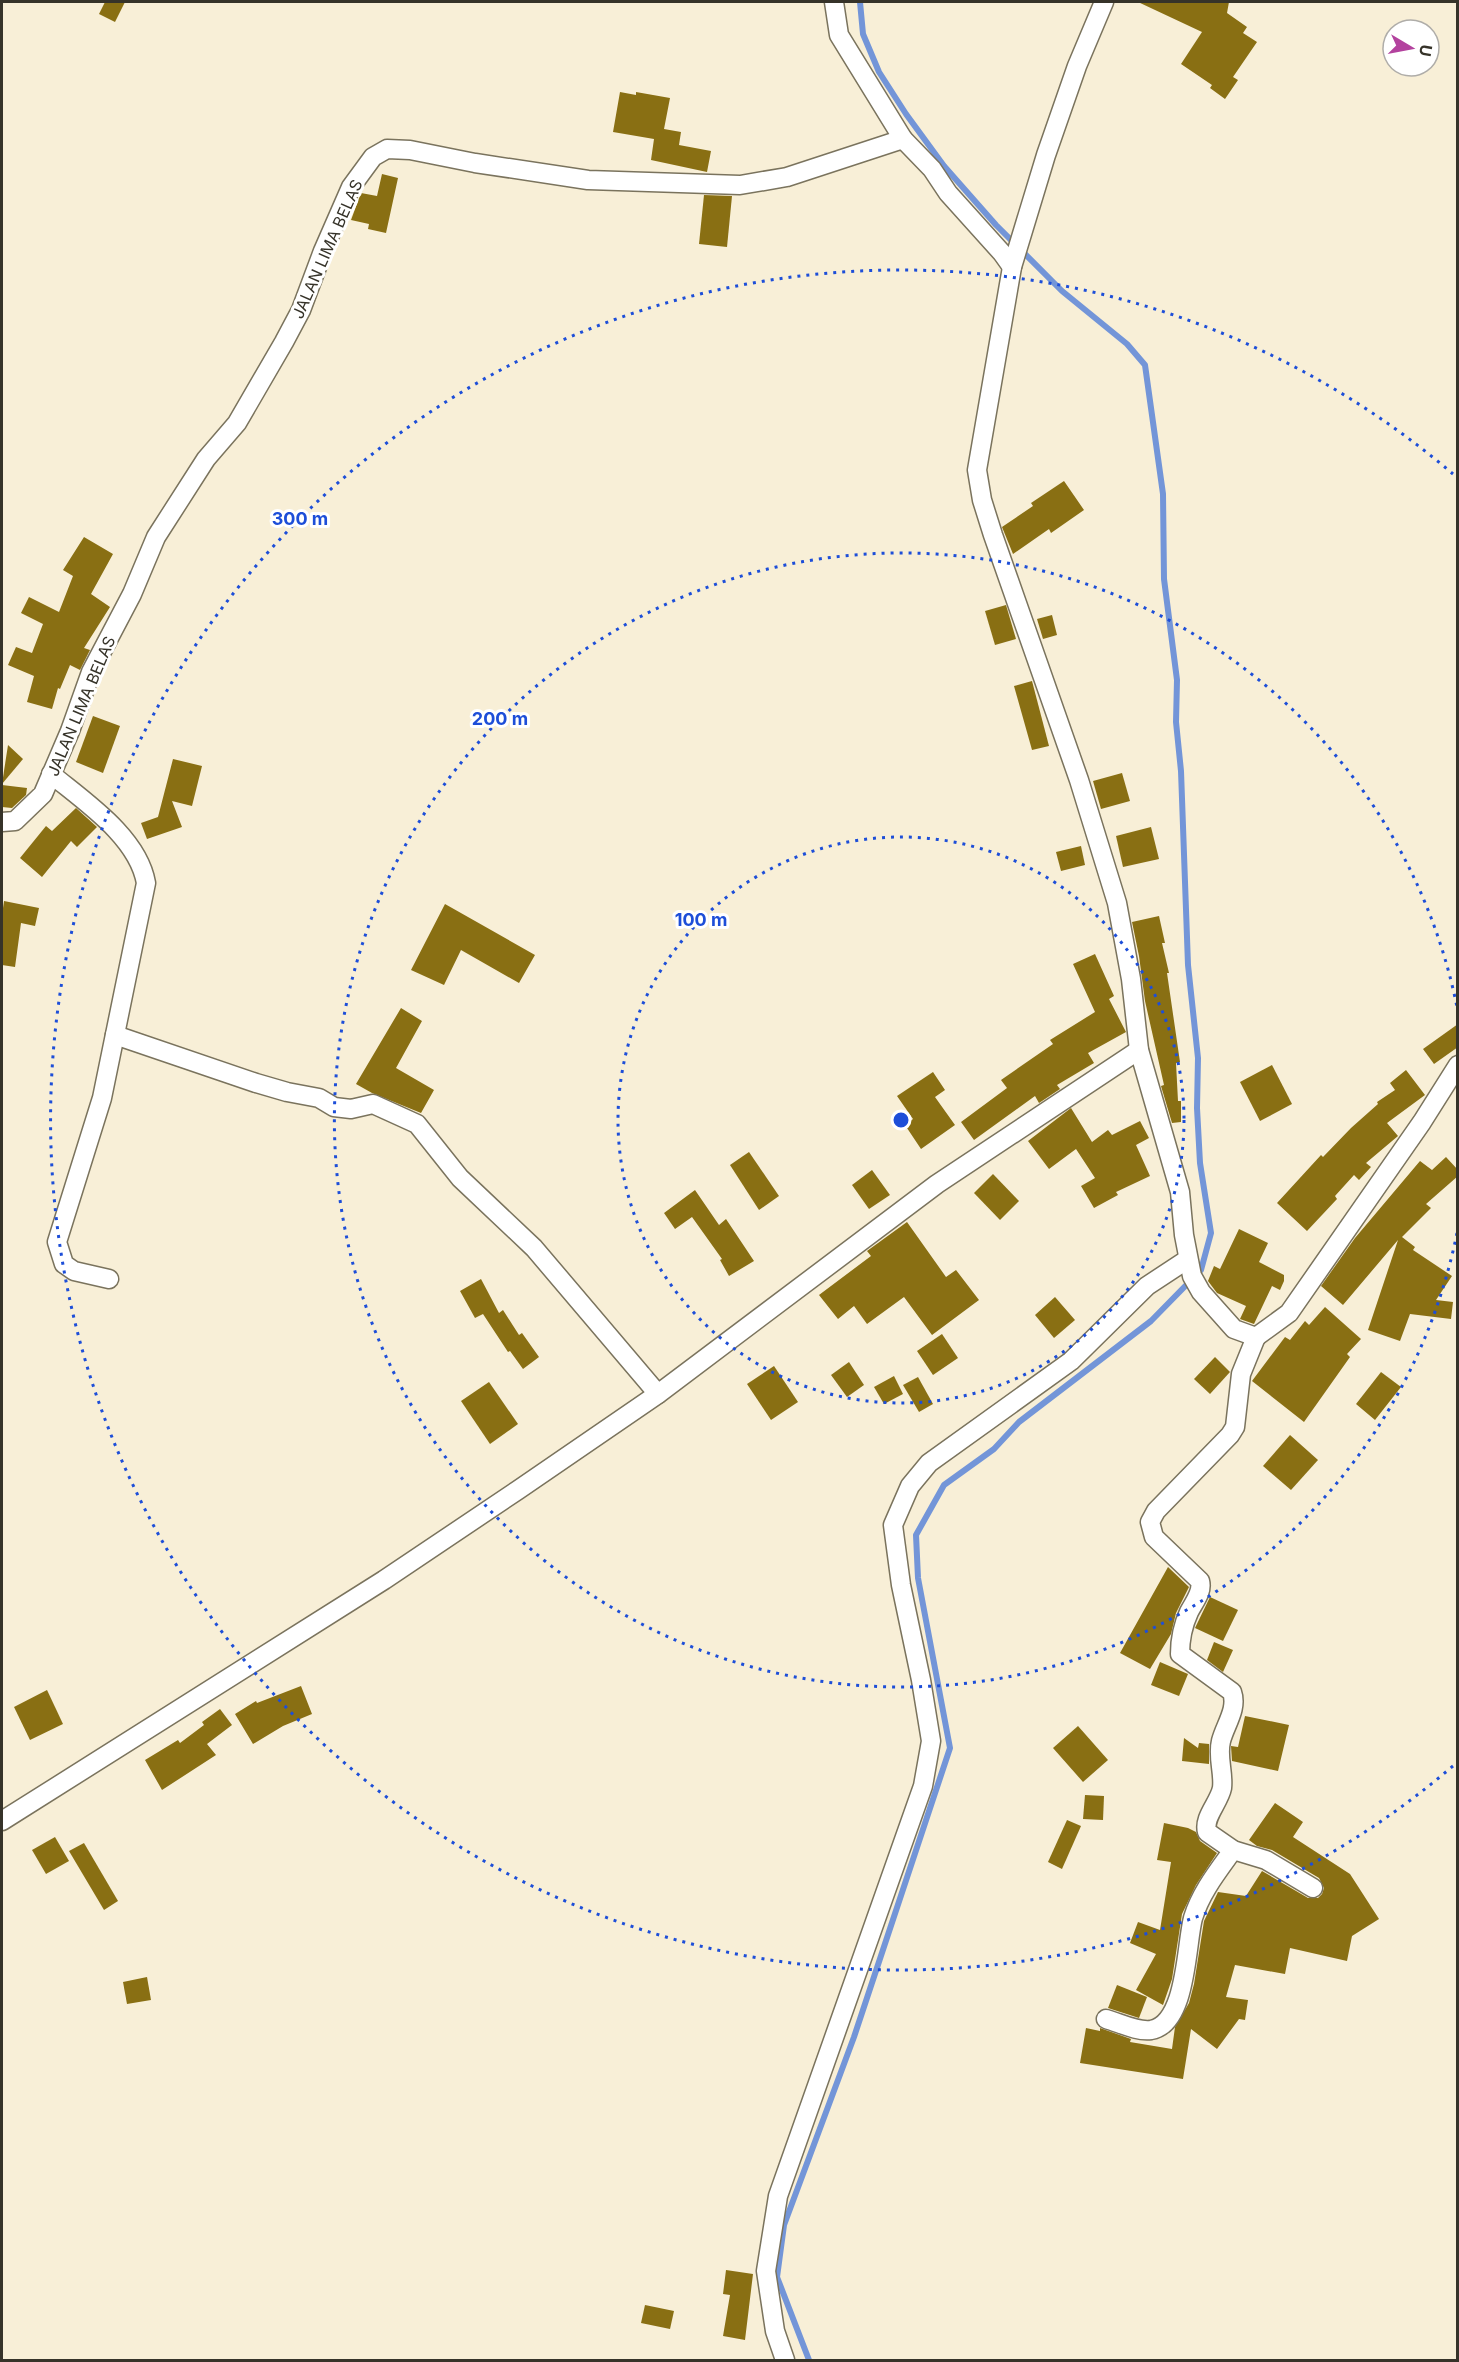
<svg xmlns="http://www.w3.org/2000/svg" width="1459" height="2362" font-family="Inter,sans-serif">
  <rect width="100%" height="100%" fill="#f8efd7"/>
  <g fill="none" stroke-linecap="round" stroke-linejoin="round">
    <!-- stream -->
    <polyline stroke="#7395d8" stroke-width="6" points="809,2360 777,2277 784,2225 854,2037 950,1748 918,1578 916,1535 944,1485 994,1449 1019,1422 1151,1321 1201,1270 1211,1233 1200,1163 1197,1108 1198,1058 1188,965 1181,771 1176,722 1177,680 1164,579 1163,494 1145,365 1127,344 1062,291 996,225 944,166 906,114 879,72 863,34 860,2"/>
  </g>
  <!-- building -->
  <g fill="#896f13">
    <polygon points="105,2 125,2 115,22 99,14"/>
    <polygon points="1138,2 1229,2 1227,13 1247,27 1243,33 1257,42 1233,77 1238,80 1225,99 1210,88 1212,85 1181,64 1202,32"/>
    <polygon points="620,92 636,95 636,92 670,98 664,129 681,132 679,145 711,151 707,172 651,160 654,139 613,132"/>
    <polygon points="382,174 398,178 386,233 368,229 369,224 351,220 361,193 377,196"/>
    <polygon points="704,195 732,196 727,247 699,244"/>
    <polygon points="1064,481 1084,510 1051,533 1049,529 1013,554 1002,527 1033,506 1031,503"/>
    <polygon points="84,537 113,554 91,594 110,607 84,648 90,650 80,670 70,665 60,689 58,688 52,709 27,702 34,676 8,665 16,647 32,653 43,624 21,613 29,597 59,612 73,576 63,570"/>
    <polygon points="1006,605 1016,639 995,645 985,611"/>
    <polygon points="1052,615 1057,635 1043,639 1037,619"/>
    <polygon points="1032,681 1049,746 1032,750 1014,686"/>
    <polygon points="93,716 120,726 103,773 76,762"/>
    <polygon points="8,745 23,759 2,784"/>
    <polygon points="173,759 202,766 192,806 172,801 182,827 147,839 141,823 158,817"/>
    <polygon points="1122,773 1130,801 1101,809 1093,781"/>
    <polygon points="2,785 27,788 26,795 12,808 2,807"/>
    <polygon points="76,808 97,827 77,847 71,841 42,877 20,858 46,826 52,831"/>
    <polygon points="1151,827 1159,859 1123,867 1116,836"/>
    <polygon points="1081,846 1085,865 1061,871 1056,852"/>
    <polygon points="4,901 39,908 35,926 21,923 15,967 2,965 2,915"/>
    <polygon points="445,904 535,955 519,983 461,950 444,985 411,970"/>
    <polygon points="1159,916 1165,943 1162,943 1169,973 1167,973 1180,1062 1176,1063 1178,1101 1181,1101 1181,1122 1172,1123 1161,1086 1164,1085 1145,1001 1139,956 1132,922"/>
    <polygon points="1095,954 1114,996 1109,999 1126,1032 1088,1053 1094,1063 1057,1085 1060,1089 1039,1103 1035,1096 974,1140 961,1122 1007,1088 1001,1080 1053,1044 1050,1040 1095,1012 1073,964"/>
    <polygon points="401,1008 422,1021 396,1068 434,1090 421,1113 372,1093 356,1084"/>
    <polygon points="1458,1024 1458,1047 1434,1064 1423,1049"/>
    <polygon points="1272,1065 1292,1104 1260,1121 1240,1082"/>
    <polygon points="1406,1070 1425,1095 1387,1123 1398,1136 1366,1163 1371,1167 1359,1180 1354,1175 1335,1196 1337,1199 1307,1231 1277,1203 1321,1155 1323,1157 1351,1128 1378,1104 1377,1102 1395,1090 1390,1083"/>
    <polygon points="933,1072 945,1090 935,1097 955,1125 921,1149 905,1125 913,1119 897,1096"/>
    <polygon points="1071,1108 1092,1142 1108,1130 1112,1135 1140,1121 1149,1138 1136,1145 1150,1176 1116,1192 1118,1195 1094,1208 1081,1186 1095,1178 1076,1149 1049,1169 1028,1141"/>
    <polygon points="749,1152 779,1196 759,1210 730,1165"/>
    <polygon points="1446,1157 1458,1170 1458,1176 1426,1204 1431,1208 1402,1237 1415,1247 1413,1250 1452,1276 1436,1300 1453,1302 1451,1319 1410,1314 1400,1341 1368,1330 1398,1240 1343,1305 1321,1286 1355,1238 1420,1161 1432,1170"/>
    <polygon points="872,1170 890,1195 869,1209 852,1185"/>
    <polygon points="993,1174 1019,1201 1000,1220 974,1193"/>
    <polygon points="695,1190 719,1225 726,1219 754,1261 729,1276 720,1260 722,1259 692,1217 675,1229 664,1213"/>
    <polygon points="907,1222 946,1277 956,1270 979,1300 932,1335 904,1297 867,1324 854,1306 838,1319 819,1295 871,1256 867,1251"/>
    <polygon points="1239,1229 1268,1243 1259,1262 1284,1275 1284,1281 1280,1290 1272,1286 1254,1324 1240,1319 1246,1306 1217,1293 1208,1281 1214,1266 1220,1269"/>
    <polygon points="481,1279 499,1313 503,1310 519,1335 522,1333 539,1357 523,1369 510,1351 508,1352 483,1314 475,1318 460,1291"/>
    <polygon points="1055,1297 1075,1320 1054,1338 1035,1315"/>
    <polygon points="1325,1307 1361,1339 1347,1354 1350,1357 1304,1422 1252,1381 1285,1337 1290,1340 1305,1321 1309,1325"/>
    <polygon points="942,1334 958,1358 933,1375 917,1351"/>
    <polygon points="1215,1357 1230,1372 1210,1394 1194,1379"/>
    <polygon points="849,1362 864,1385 847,1397 831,1375"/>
    <polygon points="774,1366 798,1402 771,1420 747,1384"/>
    <polygon points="1381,1372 1401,1387 1375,1420 1356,1404"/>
    <polygon points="894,1376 903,1394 884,1404 874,1387"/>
    <polygon points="918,1377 933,1404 919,1412 903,1385"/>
    <polygon points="489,1382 518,1424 490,1444 461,1401"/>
    <polygon points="1290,1435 1318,1460 1291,1490 1263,1466"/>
    <polygon points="1168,1567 1189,1587 1176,1613 1171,1634 1150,1669 1120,1653"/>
    <polygon points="1210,1597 1238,1610 1223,1641 1195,1628"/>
    <polygon points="1214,1642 1233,1650 1223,1672 1207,1660"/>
    <polygon points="1160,1662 1188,1674 1179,1696 1151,1685"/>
    <polygon points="301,1686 312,1714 283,1726 253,1744 235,1714 256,1701 257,1703"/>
    <polygon points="47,1690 63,1724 30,1740 14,1707"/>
    <polygon points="220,1709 232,1725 207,1744 216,1755 162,1790 145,1760 178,1740 180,1743 204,1725 202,1722"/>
    <polygon points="1245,1716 1289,1725 1278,1771 1232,1761 1231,1746 1238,1747"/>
    <polygon points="1078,1726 1108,1760 1083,1782 1053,1748"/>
    <polygon points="1184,1738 1198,1748 1199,1743 1209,1744 1209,1764 1182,1761"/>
    <polygon points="1085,1795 1104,1796 1103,1820 1083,1819"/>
    <polygon points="1275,1803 1303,1822 1293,1837 1350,1874 1379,1919 1352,1936 1347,1961 1290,1948 1285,1974 1235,1965 1226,1997 1248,2000 1245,2020 1239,2019 1217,2049 1191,2029 1183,2079 1080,2063 1086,2028 1100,2031 1100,2028 1131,2039 1130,2042 1172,2049 1175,2027 1189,2003 1194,1984 1204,1921 1218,1892 1246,1896 1262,1871 1308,1898 1318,1898 1322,1894 1324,1888 1319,1878 1272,1850 1257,1846 1249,1840"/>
    <polygon points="1067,1820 1081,1826 1062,1869 1048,1862"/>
    <polygon points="1164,1823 1188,1828 1196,1832 1200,1841 1217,1853 1196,1885 1182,1914 1172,1979 1163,2005 1136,1990 1156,1954 1130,1943 1138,1922 1160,1930 1171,1862 1157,1860"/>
    <polygon points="55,1837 69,1861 46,1874 32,1850"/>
    <polygon points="84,1843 118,1901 104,1910 69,1851"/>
    <polygon points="147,1977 151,2000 127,2004 123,1982"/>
    <polygon points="1117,1985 1147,1997 1139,2018 1108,2008"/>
    <polygon points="726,2270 753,2274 745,2340 723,2336 730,2295 723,2294"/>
    <polygon points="645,2305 674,2311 670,2329 641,2323"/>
  </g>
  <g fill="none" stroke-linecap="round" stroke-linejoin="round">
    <!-- minor casing -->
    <g stroke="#7a735d" stroke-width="21">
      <g id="minor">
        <polyline points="834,2 839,35 903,139"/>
        <polyline points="1104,2 1077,66 1046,155 1012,267 977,470 982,500 993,535 1079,780 1117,903 1131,979 1139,1050 1180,1192 1184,1235 1192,1276 1201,1292 1234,1329 1256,1337 1289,1313 1422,1122 1458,1065"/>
        <path d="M51 774C85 802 138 837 146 883L102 1098 57 1242 64 1264 74 1271 109 1279"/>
        <polyline points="2,822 15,821 43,794 70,731 91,672 132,594 156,537 206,459 237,423 284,342 301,310 323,251 351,187 373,157 387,149 410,150 475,163 588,180 740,185 787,177 903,139 932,169 948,193 1002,253 1012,267"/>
        <polyline points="115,1035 256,1083 287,1092 319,1098 334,1107 351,1109 373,1104 417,1124 460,1178 534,1248 658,1394"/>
        <path d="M1256 1337 1241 1374 1235 1427 1230 1435 1156 1511 1150 1522 1154 1537 1200 1581C1203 1592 1194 1602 1189 1612 1183 1625 1180 1639 1180 1654L1232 1692C1238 1709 1225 1725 1221 1741 1217 1757 1224 1773 1222 1788 1219 1803 1203 1817 1207 1832L1233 1850 1266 1860 1313 1888"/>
        <polyline points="2,1821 384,1580 518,1490 658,1394 937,1184 1139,1050"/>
        <path d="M1106 2019C1120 2023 1137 2032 1151 2030 1187 2024 1186 1944 1193 1918 1201 1892 1218 1871 1233 1850"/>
        <polyline points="785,2360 775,2331 766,2271 778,2196 923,1786 931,1741 921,1680 901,1585 893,1525 910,1486 929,1463 1071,1361 1147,1286 1188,1259"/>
      </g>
    </g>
    <!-- minor -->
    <use href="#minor" stroke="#fff" stroke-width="18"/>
  </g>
  <!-- distance rings -->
  <g fill="none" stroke="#1d4ed8" stroke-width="3" stroke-dasharray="3 6">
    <circle cx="901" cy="1120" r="283"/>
    <path d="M1457 1233A567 567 0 1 1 1457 1007"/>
    <path d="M1453 1766A850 850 0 1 1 1453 474"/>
  </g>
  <g text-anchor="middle" stroke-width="6" stroke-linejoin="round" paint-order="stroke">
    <!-- street labels -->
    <g font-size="16" fill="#363329" stroke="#fff">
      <text transform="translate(327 249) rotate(-66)" y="6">JALAN LIMA BELAS</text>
      <text transform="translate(81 706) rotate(-67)" y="6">JALAN LIMA BELAS</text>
    </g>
  </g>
  <circle cx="901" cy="1120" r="9" fill="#1d4ed8" stroke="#fff" stroke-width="3"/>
  <g font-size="18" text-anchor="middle" font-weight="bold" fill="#1d4ed8" stroke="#fff" stroke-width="6" stroke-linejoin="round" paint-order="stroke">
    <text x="300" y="525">300 m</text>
    <text x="500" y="725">200 m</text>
    <text x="701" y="926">100 m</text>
  </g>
  <!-- border -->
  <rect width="1459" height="2362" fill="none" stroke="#363329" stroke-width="6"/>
  <!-- north arrow -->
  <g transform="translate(1411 48) rotate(100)"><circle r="28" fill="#ffffff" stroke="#afada9" stroke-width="1.5"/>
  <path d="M0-4.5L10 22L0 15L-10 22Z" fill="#b3429e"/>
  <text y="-9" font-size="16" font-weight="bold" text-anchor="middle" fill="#363329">U</text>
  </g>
</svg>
